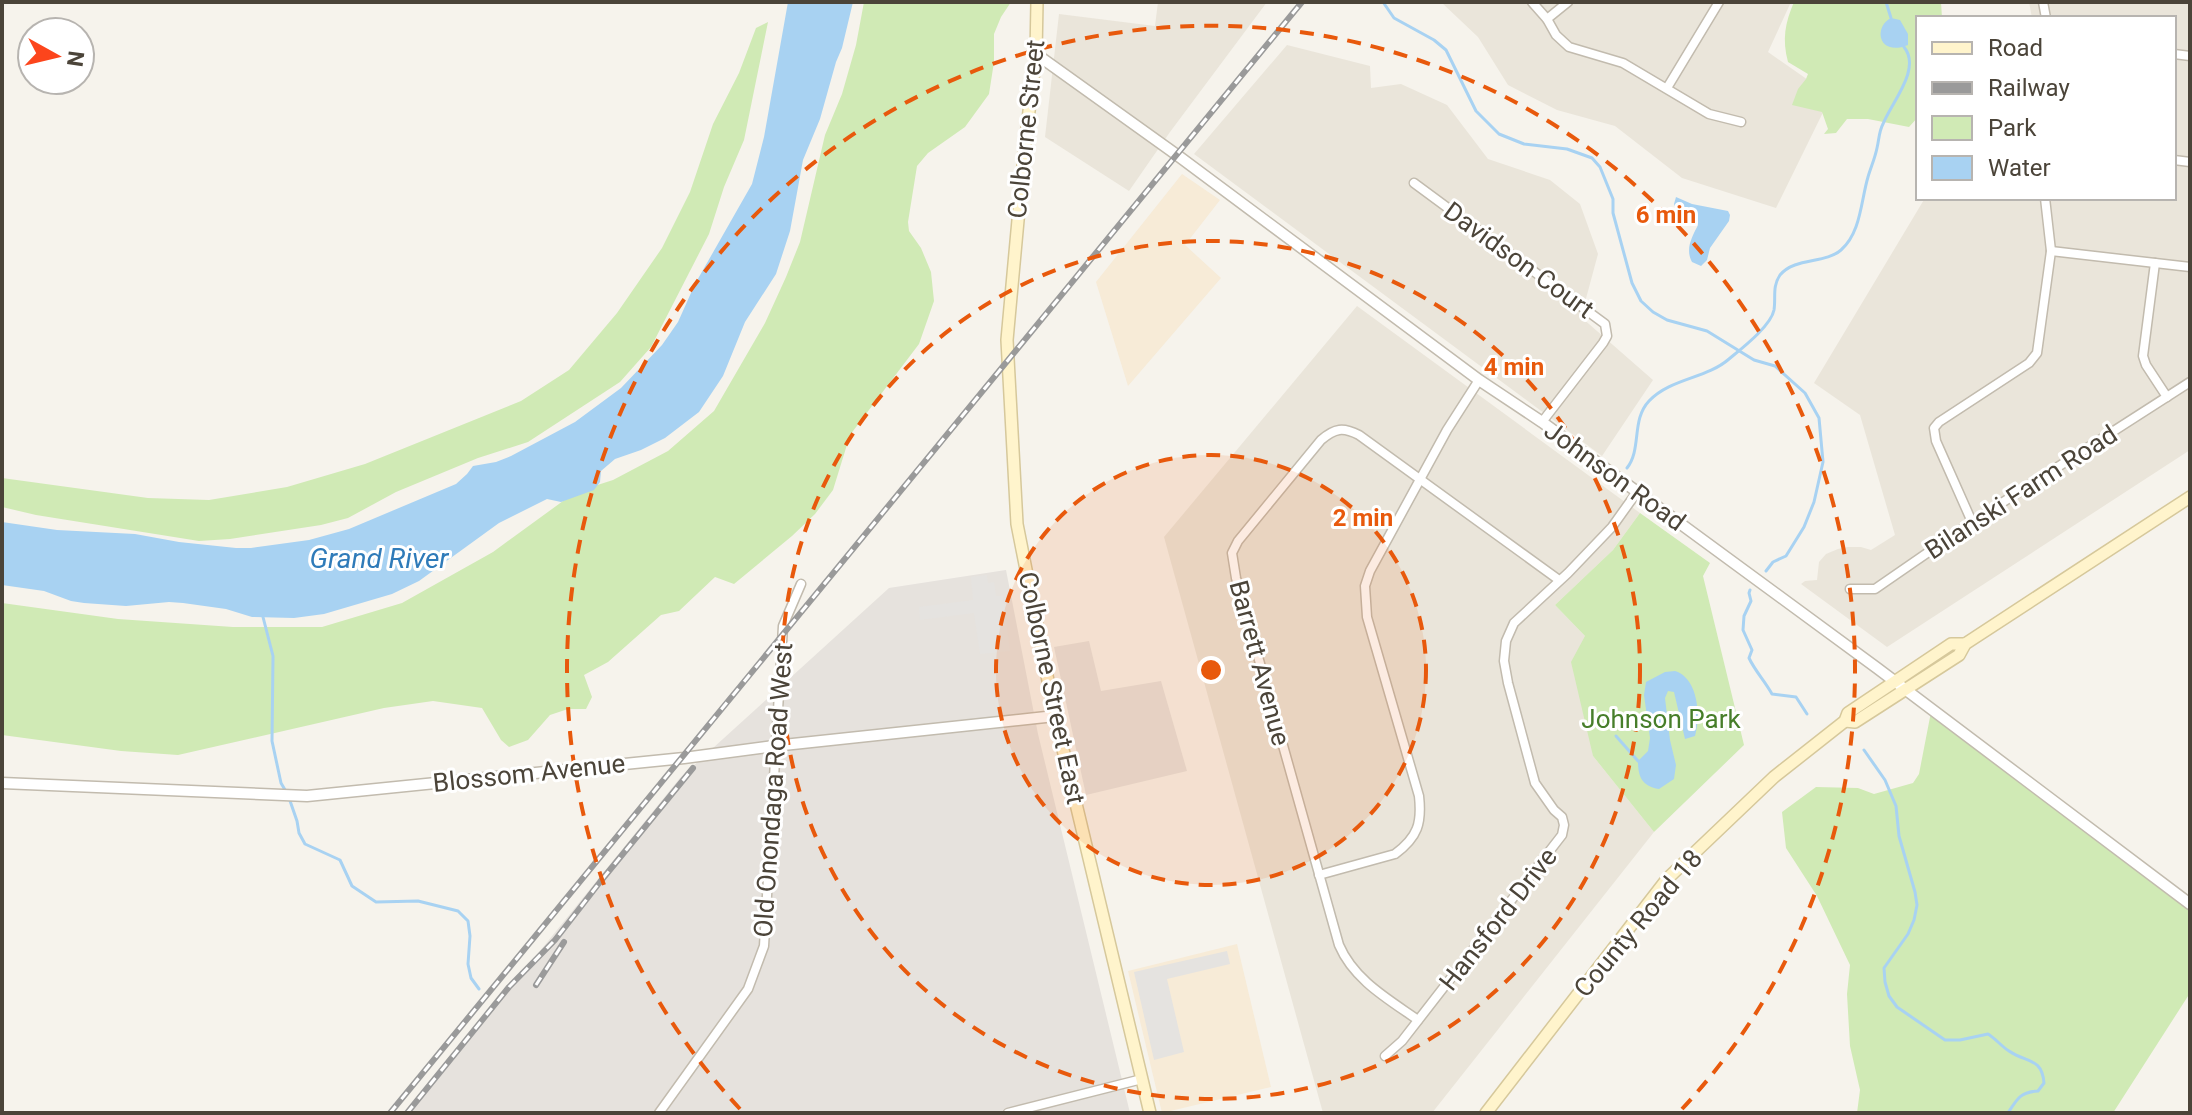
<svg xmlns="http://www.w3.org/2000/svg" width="2192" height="1115" font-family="Roboto,sans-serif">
  <rect width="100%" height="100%" fill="#f6f3ec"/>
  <!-- residential -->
  <g fill="#eae5da">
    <polygon points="1158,2 1267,2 1170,132 1129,191 1045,137 1059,14 1155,26"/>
    <polygon points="1441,2 1791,2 1768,52 1831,96 1776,208 1682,178 1615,126 1557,110 1508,85 1478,37"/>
    <polygon points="2029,2 2190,2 2190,450 1887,647 1801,584 1805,581 1817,580 1819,562 1826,554 1838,549 1848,547 1861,547 1871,550 1895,535 1860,415 1814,383 1925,198 2174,198 2174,18 2032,18"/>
    <polygon points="1287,45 1370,66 1371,88 1401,84 1447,105 1488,159 1550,180 1580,204 1598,254 1581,317 1653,380 1602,456 1194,154"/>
    <polygon points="1357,306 1640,513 1613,550 1555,605 1585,636 1593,756 1654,832 1432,1113 1323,1113 1164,537"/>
  </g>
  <!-- commercial -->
  <g fill="#f7ebd7">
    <polygon points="1182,174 1220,200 1185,245 1221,278 1128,386 1096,282"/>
    <polygon points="1237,944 1271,1087 1162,1113 1128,971"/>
  </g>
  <!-- industrial -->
  <g fill="#e6e2dd">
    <polygon points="1006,570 1038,734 1130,1113 409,1113 680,778 889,588"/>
    <polygon points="1089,641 1101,691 1161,681 1187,771 1086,795 1054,647"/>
  </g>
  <!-- green -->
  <g fill="#d0eab5">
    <polygon points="864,2 1011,2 1001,17 994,34 994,62 989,94 965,127 928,153 917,166 908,222 909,231 921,248 931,272 934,301 919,344 850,435 833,490 815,514 792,536 734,584 715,577 679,611 661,615 608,662 584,675 592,697 586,709 568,709 550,715 528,740 509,747 501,740 482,708 433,701 384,708 178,755 121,751 2,735 2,603 118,619 233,627 322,627 402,603 493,552 563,501 585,489 613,480 668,451 714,411 765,323 786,277 800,242 825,135 842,94 856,45"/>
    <path d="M1794 2H1941L1942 18H1918V117L1909 127 1868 119H1847L1836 133 1824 134 1828 129 1822 112 1792 105 1798 89 1806 79 1808 74 1788 62C1782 39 1785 23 1794 2Z"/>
    <polygon points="768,22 744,140 724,187 709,234 651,347 620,382 528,442 478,458 396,492 348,518 321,525 230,539 199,541 36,515 2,507 2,478 148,498 209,500 287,487 365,464 521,401 569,370 617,313 662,248 690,192 713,124 739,73 756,28"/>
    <polygon points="1640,513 1710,563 1703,576 1744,745 1654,832 1593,756 1571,662 1585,636 1555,605 1613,550"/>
    <polygon points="1931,712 2190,901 2190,993 2113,1113 1857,1113 1860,1090 1850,1046 1847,994 1850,965 1817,896 1786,848 1782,812 1816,787 1858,788 1874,794 1913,783 1919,774"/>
  </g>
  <!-- parking -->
  <g fill="#e5e3e0">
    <polygon points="987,575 988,583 994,582 996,596 1003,596 1010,651 980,654 974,613 920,620 919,607 973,600 971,577"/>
    <polygon points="1227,951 1230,964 1167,979 1184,1052 1154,1060 1134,972"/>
  </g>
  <!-- water -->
  <g fill="#a8d2f2">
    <polygon points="788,2 853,2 842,48 836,62 820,119 803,160 790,231 776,274 745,322 723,376 699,412 665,438 641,450 615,459 601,471 600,482 594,490 561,502 547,499 499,523 419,581 392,594 324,614 294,618 252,617 226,609 183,603 169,602 126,606 84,603 71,601 44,591 2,585 2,522 57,530 135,534 179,542 236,548 251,548 309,540 349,529 456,484 467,474 473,466 496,462 511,456 575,422 621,388 662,345 678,322 695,284 752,184 764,137"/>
    <path d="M1891 18 1900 20 1908 34V45C1878 57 1873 27 1891 18Z"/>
    <path d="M1676 197 1692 204 1728 211 1730 215 1729 221 1710 248 1707 260 1701 266 1692 262C1685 249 1692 237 1698 225L1694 221 1680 222 1674 204Z"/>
    <path d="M1675 671C1698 678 1701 715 1695 736L1685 739 1674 692 1668 691 1665 698 1670 740 1676 765 1674 779 1659 789C1642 786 1638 777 1638 761L1648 751 1650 738 1644 695 1646 682 1665 672Z"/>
  </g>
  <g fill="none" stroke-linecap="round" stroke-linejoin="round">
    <!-- stream -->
    <g stroke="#a8d2f2" stroke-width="3">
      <polyline points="1383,2 1394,18 1434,40 1446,50 1476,111 1499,134 1524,144 1567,149 1592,158 1600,167 1613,199 1613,213 1632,283 1641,301 1653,312 1667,320 1707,331 1754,360 1775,366 1805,393 1819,418 1823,462 1814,502 1804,527 1786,556 1773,562 1766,571"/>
      <polyline points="1886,2 1891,18"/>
      <path d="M1627 468C1642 449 1631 420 1649 401 1671 378 1706 379 1729 359 1741 349 1771 326 1774 310 1776 297 1772 287 1780 275 1795 257 1825 264 1841 250 1861 233 1861 200 1868 177 1871 167 1875 158 1877 148 1879 140 1879 131 1883 124 1891 103 1922 69 1904 47"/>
      <path d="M1750 590 1749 593 1751 601 1744 616 1743 630 1752 650 1749 658C1755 671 1765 681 1772 694L1796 697 1807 714"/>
      <polyline points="263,617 273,656 272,741 281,783 288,795 297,821 299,833 305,844 340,860 352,886 376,902 418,901 458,911 468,921 470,936 468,964 471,978 479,989"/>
      <polyline points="1616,736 1638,761"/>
      <path d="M1864 750 1885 780 1896 806 1899 836 1915 892 1917 905 1914 920 1908 934 1884 968 1885 982 1889 996 1897 1007 1945 1040H1960L1988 1034C1996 1039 2001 1046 2009 1051 2026 1063 2042 1057 2044 1083L2038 1091C2020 1092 2017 1099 2008 1113"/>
    </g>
    <!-- minor casing -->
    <g stroke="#c2bbae" stroke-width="11">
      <g id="minor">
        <polyline points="1532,2 1547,19 1556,35 1569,47 1623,63 1709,114 1741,122"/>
        <polyline points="2043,2 2046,18"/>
        <polyline points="1547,19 1568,2"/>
        <polyline points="2174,54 2190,56"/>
        <polyline points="1667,88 1719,2"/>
        <polyline points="2174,160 2190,162"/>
        <polyline points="1414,183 1605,324 1607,336 1603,343 1542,422"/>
        <polyline points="2051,251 2190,267"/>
        <polyline points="2155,263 2143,356 2146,365 2167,397"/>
        <polyline points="1972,522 1936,441 1934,428 1939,422 2029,363 2037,353 2051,251 2045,198"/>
        <polyline points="1850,589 1875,589 1972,522 2190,382"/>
        <path d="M1319 875 1395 854C1418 837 1422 823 1419 796L1367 617 1365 586 1370 571 1447 430 1479 380"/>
        <path d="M1418 1020C1388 999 1354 980 1339 945L1236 578 1232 553 1238 541 1321 440C1335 428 1343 427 1359 435L1559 580"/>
        <polyline points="1385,1056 1402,1041 1562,835 1564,825 1562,817 1554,810 1535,783 1508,683 1504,661 1506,641 1514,623 1568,573 1612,527 1637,492"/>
        <polyline points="659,1113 748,989 764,946 783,626 801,584"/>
        <polyline points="1008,1113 1142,1079"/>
      </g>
    </g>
    <!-- tertiary casing -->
    <g stroke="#c2bbae" stroke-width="13">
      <g id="tertiary">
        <polyline points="1036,54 1177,155 1479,380 1542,422 1877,668 2190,904"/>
        <polyline points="2,783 307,796 684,758 774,746 1055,716"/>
      </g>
    </g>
    <!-- secondary casing -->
    <g stroke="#d6c89b" stroke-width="14">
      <g id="secondary">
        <polyline points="1037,2 1036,54 1025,144 1007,340 1017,524 1055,716 1150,1113"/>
        <polyline points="1845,721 1855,722 1959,655 1965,644 2190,497"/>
        <polyline points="1486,1113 1667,879 1774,777 1845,721 1848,713 1951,644 1965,644"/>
      </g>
    </g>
    <!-- minor -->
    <use href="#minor" stroke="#fff" stroke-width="8"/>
    <!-- tertiary -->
    <use href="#tertiary" stroke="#fff" stroke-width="10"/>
    <!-- secondary -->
    <use href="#secondary" stroke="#fff4cc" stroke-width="11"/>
    <!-- rail casing -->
    <g stroke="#9a9a9a" stroke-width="6">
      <g id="rail">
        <polyline points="536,985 564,942"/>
        <polyline points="390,1113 1302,2"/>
        <polyline points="407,1113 509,987 555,940 600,882 693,768"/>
      </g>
    </g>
    <!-- rail -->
    <use href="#rail" stroke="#fff" stroke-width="3" stroke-dasharray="9" stroke-linecap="butt"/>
  </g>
  <!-- distance rings -->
  <circle cx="1211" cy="670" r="215" fill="#e8590c" fill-opacity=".12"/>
  <g fill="none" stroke="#e8590c" stroke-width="4" stroke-dasharray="14 10">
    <circle cx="1211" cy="670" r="215"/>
    <circle cx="1211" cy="670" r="429"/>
    <path d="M740 1109A644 644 0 1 1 1682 1109"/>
  </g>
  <g text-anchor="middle" stroke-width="6" stroke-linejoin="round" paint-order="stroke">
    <!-- street labels -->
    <g font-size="26" fill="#4b4439" stroke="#fff">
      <text transform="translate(1026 129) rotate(-84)" y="9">Colborne Street</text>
      <text transform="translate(1519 260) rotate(36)" y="9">Davidson Court</text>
      <text transform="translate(1615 476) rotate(36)" y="9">Johnson Road</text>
      <text transform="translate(2021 492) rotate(-33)" y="9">Bilanski Farm Road</text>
      <text transform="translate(1260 663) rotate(75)" y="9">Barrett Avenue</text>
      <text transform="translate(1052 688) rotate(78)" y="9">Colborne Street East</text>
      <text transform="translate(529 773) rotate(-6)" y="9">Blossom Avenue</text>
      <text transform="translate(773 790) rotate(-86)" y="9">Old Onondaga Road West</text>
      <text transform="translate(1498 919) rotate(-52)" y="9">Hansford Drive</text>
      <text transform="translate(1638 923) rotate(-50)" y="9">County Road 18</text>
    </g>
    <!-- park labels -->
    <g font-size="26" fill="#477e2a" stroke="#fff">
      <text x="1661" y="728">Johnson Park</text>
    </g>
    <!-- water labels -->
    <g font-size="28" font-style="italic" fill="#2f7bb9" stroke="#fff">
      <text x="379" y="568">Grand River</text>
    </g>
  </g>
  <circle cx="1211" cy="670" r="12" fill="#e8590c" stroke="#fff" stroke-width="4"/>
  <g font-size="24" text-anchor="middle" font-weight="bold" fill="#e8590c" stroke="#fff" stroke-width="6" stroke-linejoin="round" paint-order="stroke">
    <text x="1666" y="223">6 min</text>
    <text x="1514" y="375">4 min</text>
    <text x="1363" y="526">2 min</text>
  </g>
  <!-- border -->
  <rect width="2192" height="1115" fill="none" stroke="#4b4439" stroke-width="8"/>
  <!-- legend -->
  <rect x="1916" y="16" width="260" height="184" fill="#ffffff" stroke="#b7b4b0" stroke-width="2"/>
  <rect x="1932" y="42" width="40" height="12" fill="#fff4cc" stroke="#b7b4b0" stroke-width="2"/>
  <text x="1988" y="56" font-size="24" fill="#4b4439">Road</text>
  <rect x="1932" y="82" width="40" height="12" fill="#9a9a9a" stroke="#b7b4b0" stroke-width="2"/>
  <text x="1988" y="96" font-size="24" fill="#4b4439">Railway</text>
  <rect x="1932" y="116" width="40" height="24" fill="#d0eab5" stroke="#b7b4b0" stroke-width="2"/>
  <text x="1988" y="136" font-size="24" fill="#4b4439">Park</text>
  <rect x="1932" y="156" width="40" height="24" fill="#a8d2f2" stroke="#b7b4b0" stroke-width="2"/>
  <text x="1988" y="176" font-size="24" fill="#4b4439">Water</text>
  <!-- north arrow -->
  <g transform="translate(56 56) rotate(98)"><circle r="38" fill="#ffffff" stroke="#b7b4b0" stroke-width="2"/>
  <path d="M0-6L14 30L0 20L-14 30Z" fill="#fc451c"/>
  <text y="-12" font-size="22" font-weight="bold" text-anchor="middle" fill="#4b4439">N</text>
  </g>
</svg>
